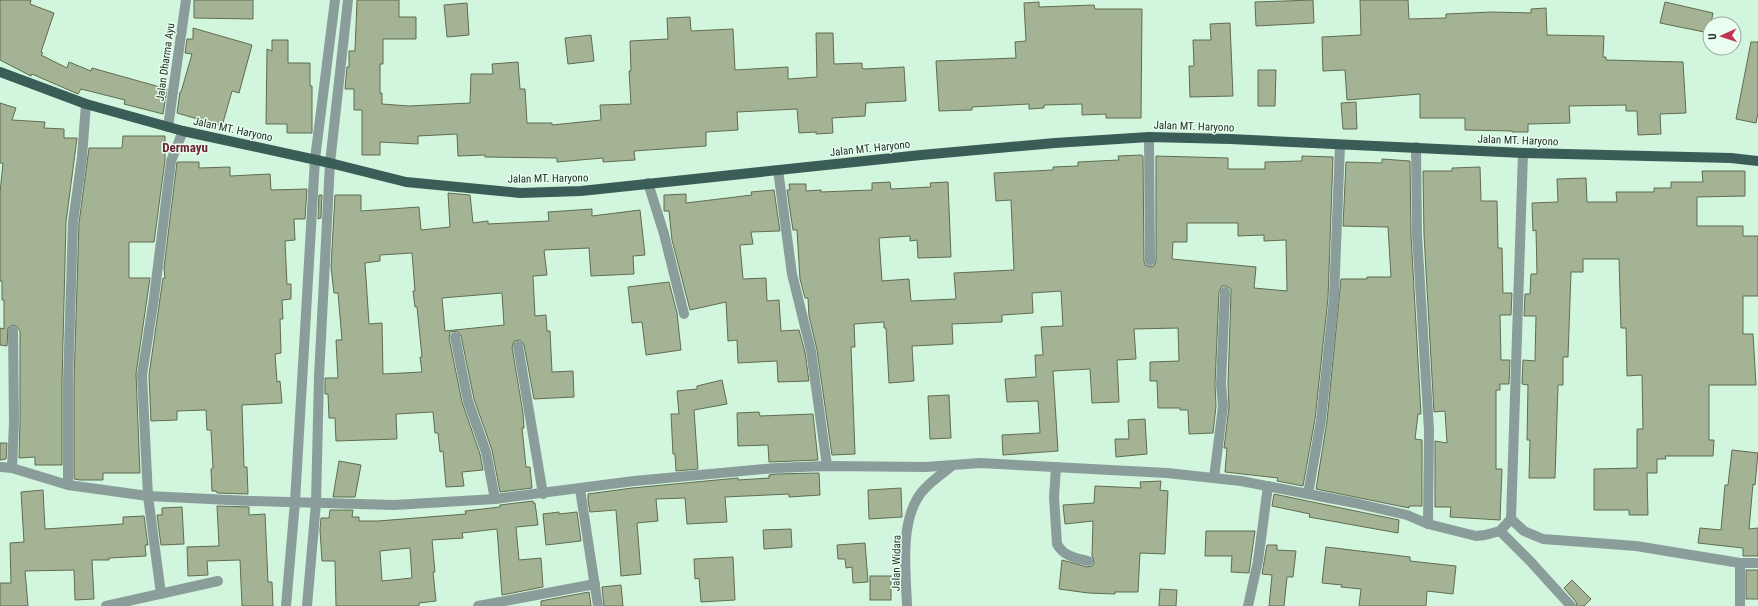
<svg xmlns="http://www.w3.org/2000/svg" width="1758" height="606" font-family="'Roboto Condensed',sans-serif">
  <rect width="100%" height="100%" fill="#d2f5de"/>
  <!-- building -->
  <g fill="#a4b393" stroke="#5f6d50" fill-rule="evenodd">
    <polygon points="0,0 31,0 30,4 54,13 41,52 43,53 41,55 67,68 69,62 91,71 92,68 167,89 163,114 124,104 125,100 81,89 78,94 32,74 31,76 0,60"/>
    <polygon points="194,0 253,0 253,19 194,18"/>
    <polygon points="357,0 399,0 399,17 416,17 416,39 383,39 383,64 380,64 380,93 382,93 382,104 409,106 470,103 471,74 493,74 492,64 518,62 520,89 525,89 527,123 552,123 552,125 601,120 600,105 631,104 629,71 631,71 630,41 668,39 667,18 690,17 691,31 733,29 735,70 788,67 788,79 817,77 816,33 833,33 834,64 862,63 862,68 865,69 904,67 906,101 866,103 865,116 832,118 833,133 816,134 816,132 799,133 797,109 737,112 738,130 706,132 706,146 634,151 635,160 603,162 603,158 557,162 557,158 485,157 485,155 458,156 457,134 418,136 418,144 380,142 380,155 362,155 362,110 354,110 354,89 345,89 347,67 349,67 349,51 355,51"/>
    <polygon points="1313,0 1314,23 1256,26 1255,2"/>
    <polygon points="1360,0 1408,0 1409,19 1446,18 1446,14 1492,12 1531,13 1531,9 1546,8 1547,35 1604,36 1603,57 1606,57 1606,60 1683,62 1686,113 1660,114 1661,134 1638,135 1637,111 1626,111 1626,105 1569,106 1570,123 1528,124 1528,132 1512,132 1512,131 1465,130 1465,118 1420,118 1420,94 1347,100 1345,70 1323,71 1322,37 1361,35"/>
    <polygon points="1039,2 1039,7 1094,5 1095,9 1142,9 1141,118 1106,118 1106,114 1082,115 1082,104 1044,105 1044,108 1029,109 1029,104 972,107 972,110 939,111 936,61 1016,58 1015,42 1026,41 1024,3"/>
    <polygon points="1665,2 1713,13 1709,33 1660,23"/>
    <polygon points="467,3 469,35 447,37 444,5"/>
    <polygon points="1230,23 1233,96 1190,97 1189,66 1194,66 1193,40 1211,40 1210,24"/>
    <polygon points="193,28 252,45 239,93 232,91 222,126 177,113 180,92 181,92 192,54 185,53 187,39 193,39"/>
    <polygon points="591,35 594,61 568,64 565,38"/>
    <polygon points="272,40 288,40 288,63 310,63 310,86 312,86 312,133 287,133 287,124 266,124 267,49 272,51"/>
    <polygon points="1751,42 1758,42 1758,113 1756,123 1736,119"/>
    <polygon points="1258,70 1276,70 1275,106 1258,106"/>
    <polygon points="1356,102 1357,129 1343,129 1341,103"/>
    <polygon points="0,103 16,108 12,120 45,122 44,128 64,129 64,138 77,138 66,222 62,382 62,465 35,465 35,457 19,458 20,423 20,331 16,326 13,325 8,328 7,346 0,345 0,328 4,329 4,300 2,300 2,281 0,281 0,193 3,163 0,163"/>
    <polygon points="123,136 165,136 165,160 154,242 129,242 129,278 150,278 136,374 140,473 103,473 103,480 80,480 74,479 74,382 79,223 89,148 122,148"/>
    <path d="M1141 155 1143 156 1144 261 1145 265 1150 267 1154 266 1156 261V156L1228 158V169H1265V162L1302 161V156L1333 157 1328 298 1315 419 1303 486 1277 481 1278 478 1225 472 1227 448H1224L1229 407 1228 384 1231 292V289L1226 286H1222L1219 292 1215 384 1216 406 1213 433 1189 434 1188 410H1180V408H1158L1157 381H1150V362L1179 361 1178 328 1134 329 1136 359 1117 360 1119 402 1092 403 1090 369 1053 371 1058 451 1003 455 1002 435 1040 433 1038 401 1007 402 1005 379 1036 377 1035 355H1043L1041 327 1063 326 1061 291 1032 293 1033 313 1002 315V322L952 324 953 344 912 346 914 381 889 383 886 328H884V322L854 324 855 347H851L855 454 832 455 817 350 809 316 808 298H805L800 279 797 230H793L787 190H790L789 184H806V191L821 190V192L872 190V183L890 182 891 189 931 187 930 183 948 182 951 257 918 258 917 240 910 241V236L879 238 882 281 909 279 911 301 956 299 954 273 1014 270 1011 200 996 201 994 173 1053 170V167L1078 166V162L1119 160 1118 156ZM1187 223H1238V236L1264 235V241L1286 240 1287 291 1254 288 1256 267 1172 259 1173 242H1187Z"/>
    <polygon points="1382,159 1410,161 1411,235 1421,414 1418,414 1415,439 1422,440 1422,506 1409,506 1409,508 1316,489 1327,421 1341,279 1367,279 1367,277 1391,277 1388,227 1343,226 1346,162 1382,163"/>
    <polygon points="177,162 199,162 199,168 230,167 230,176 270,174 271,190 307,189 305,219 294,219 295,240 285,241 287,284 291,284 291,299 282,300 283,319 280,319 281,353 275,354 277,382 280,381 282,403 242,405 244,467 247,467 248,494 217,493 216,491 212,491 211,469 213,468 211,430 207,430 206,410 177,411 177,420 151,421 149,375 163,278 165,278 164,268"/>
    <polygon points="1480,167 1481,201 1497,201 1498,248 1502,248 1503,293 1512,293 1511,315 1500,315 1501,360 1510,360 1509,384 1500,384 1500,390 1496,390 1496,469 1502,469 1500,520 1450,517 1451,507 1435,507 1435,441 1447,443 1445,411 1434,412 1424,235 1423,171 1452,171 1452,168"/>
    <polygon points="1702,171 1745,171 1745,196 1697,197 1697,226 1743,226 1743,236 1758,236 1758,296 1743,296 1743,334 1753,334 1756,385 1709,385 1709,440 1714,440 1713,456 1665,456 1666,459 1657,459 1657,473 1647,473 1648,515 1629,515 1629,510 1594,510 1594,469 1637,468 1637,429 1643,429 1642,375 1627,376 1626,328 1621,328 1619,259 1583,259 1583,272 1571,272 1568,357 1563,357 1563,385 1558,385 1555,478 1529,478 1530,440 1527,440 1528,385 1522,384 1523,360 1535,361 1536,316 1524,316 1525,294 1530,294 1531,274 1537,274 1536,230 1533,231 1532,203 1558,202 1557,179 1586,178 1587,202 1617,202 1616,192 1654,192 1654,188 1671,188 1671,182 1703,182"/>
    <polygon points="774,190 780,231 751,232 753,244 740,245 743,279 766,278 767,301 779,300 781,331 799,330 805,352 809,381 778,382 777,361 738,363 737,340 728,341 726,302 690,310 672,240 669,211 664,211 664,195 686,194 686,203 752,195 751,192"/>
    <path d="M448 193 470 195 473 223 488 221V224L549 221 548 212 592 209V216L640 210 645 255 633 256 634 274 591 276 589 248 544 250 547 275 533 276 535 316 546 315 547 331H550L552 372 573 371 574 397 534 399 524 345 520 340 514 341 512 347 523 413 524 428H522L526 467H530L532 488 500 492 492 450 474 399 461 336 457 331 450 332 449 338 462 402 480 454 483 470 462 472 464 486 446 487 443 451 440 452 438 433H435L433 412 396 414 397 439 336 441 335 418H329L328 394H325V378H338L336 340H342L338 293H334L331 267 335 195H361V211L419 207 421 230 450 227ZM412 253 415 291H413L415 307H417L422 357H420L422 372 383 374 382 323 369 324 365 263 380 261V255ZM502 293 504 325 445 331 442 298Z"/>
    <polygon points="319,195 322,195 321,218 318,219"/>
    <polygon points="669,282 677,313 681,350 646,355 642,322 632,323 628,287"/>
    <polygon points="722,380 727,404 694,410 698,469 676,471 675,454 673,454 671,414 679,414 677,391 697,389 697,386"/>
    <polygon points="949,395 951,438 930,439 928,396"/>
    <polygon points="759,412 760,416 813,414 818,460 769,462 768,445 738,446 737,413"/>
    <polygon points="1145,419 1147,454 1116,457 1115,439 1129,439 1128,420"/>
    <polygon points="0,443 7,443 6,459 0,460"/>
    <polygon points="1732,450 1758,453 1755,485 1753,484 1749,529 1758,528 1758,556 1743,556 1743,548 1698,543 1700,528 1721,530 1725,485 1728,485"/>
    <polygon points="339,461 361,465 355,497 333,497"/>
    <polygon points="819,473 820,495 789,497 789,494 725,497 727,522 687,524 685,498 656,499 658,521 637,523 641,574 621,576 616,510 590,512 588,501 588,494 632,488 738,478 738,480 769,478 769,475 776,474"/>
    <polygon points="1161,481 1160,490 1168,491 1165,554 1140,553 1138,592 1115,592 1115,594 1088,593 1059,589 1062,560 1087,567 1092,566 1094,562 1092,556 1093,521 1065,524 1063,505 1094,503 1095,486 1141,488 1140,482"/>
    <polygon points="901,488 902,517 869,519 868,490"/>
    <polygon points="43,490 45,529 123,524 123,517 144,516 148,545 145,545 146,556 109,558 109,560 92,560 94,599 75,600 74,570 25,571 28,606 0,606 0,583 11,583 10,543 24,542 21,492"/>
    <polygon points="1274,494 1399,520 1398,533 1309,517 1310,514 1272,506"/>
    <path d="M533 501V503H535L538 525 516 527 519 560 541 558 543 587 502 595 497 529 462 533 463 538 432 540 435 572H433L436 601 419 603V606H336L335 561H322L320 530 321 518H329L330 510H353L352 517H359V521H378L466 514 465 511 500 507V505ZM410 548 412 578 382 581 380 551Z"/>
    <polygon points="217,506 249,507 249,515 265,514 268,582 272,582 273,606 242,606 240,560 207,561 208,575 188,576 187,547 219,546"/>
    <polygon points="182,507 184,544 161,545 157,515 162,515 162,508"/>
    <polygon points="559,512 559,514 577,512 581,541 546,545 543,514"/>
    <polygon points="791,529 792,547 764,549 763,530"/>
    <polygon points="1206,531 1255,531 1249,573 1231,572 1232,556 1205,556"/>
    <polygon points="865,543 868,582 853,583 852,567 846,568 845,559 838,559 837,545"/>
    <polygon points="1267,545 1277,545 1277,550 1296,551 1293,577 1287,577 1284,606 1269,606 1272,575 1262,574"/>
    <polygon points="1326,547 1410,557 1410,561 1456,566 1453,594 1427,591 1426,606 1359,606 1361,589 1341,587 1342,585 1322,583"/>
    <polygon points="733,557 735,600 701,602 699,578 695,579 694,559"/>
    <rect x="1746" y="570" width="12" height="29"/>
    <rect x="870" y="576" width="21" height="24"/>
    <polygon points="1572,580 1591,599 1584,606 1577,606 1576,602 1564,588"/>
    <polygon points="621,585 623,606 604,606 602,587"/>
    <polygon points="1160,589 1177,590 1176,606 1159,606"/>
    <polygon points="589,592 591,606 541,606 541,601"/>
  </g>
  <g fill="none" stroke-linecap="round" stroke-linejoin="round">
    <!-- minor -->
    <g stroke="#8a9d9a" stroke-width="10">
      <polyline points="168,127 186,0"/>
      <polyline points="1149,137 1150,261"/>
      <polyline points="1416,147 1417,235 1429,430 1428,524"/>
      <polyline points="778,170 792,274 811,351 827,466"/>
      <polyline points="648,183 664,234 684,314"/>
      <polyline points="455,337 468,401 486,452 495,499"/>
      <polyline points="518,346 543,494"/>
      <polyline points="0,467 12,468 68,485 148,496 250,501 394,505 495,499 634,481 776,468 827,466 926,467 980,463 1167,473 1241,481 1355,503 1407,515 1428,524 1476,536 1485,535 1500,531 1511,519 1523,153"/>
      <path d="M1056 467 1054 497 1057 544C1063 556 1076 558 1088 561"/>
      <polyline points="12,468 14,423 13,331"/>
      <polyline points="1214,478 1223,406 1221,384 1225,292"/>
      <polyline points="68,485 68,382 73,222 82,157 86,104"/>
      <polyline points="580,489 598,606"/>
      <polyline points="1308,494 1321,420 1334,298 1340,145"/>
      <polyline points="1511,519 1524,531 1543,539 1636,546 1740,563 1740,606"/>
      <polyline points="1500,531 1530,561 1571,606"/>
      <polyline points="1740,563 1758,563"/>
      <polyline points="161,594 148,496 142,375 154,298 171,161 183,131"/>
      <polyline points="106,606 218,581"/>
      <polyline points="286,606 295,502 315,159 335,0"/>
      <polyline points="307,606 316,503 319,377 330,163 348,0"/>
      <polyline points="478,606 595,584"/>
      <path d="M907 606C906 573 900 528 917 499 925 485 941 475 953 465"/>
      <polyline points="1248,606 1258,561 1268,486"/>
    </g>
    <!-- primary -->
    <polyline stroke="#3a5d58" stroke-width="10" points="0,72 86,104 183,131 330,163 406,182 520,193 581,191 921,155 1055,143 1149,137 1230,139 1523,153 1731,158 1758,161"/>
  </g>
  <g text-anchor="middle" stroke-width="3" stroke-linejoin="round" paint-order="stroke">
    <!-- street labels -->
    <g font-size="11" fill="#223027" stroke="#e9fef0">
      <text transform="translate(165 62) rotate(-82)" y="4">Jalan Dharma Ayu</text>
      <text transform="translate(1194 126) rotate(2)" y="4">Jalan MT. Haryono</text>
      <text transform="translate(233 129) rotate(12)" y="4">Jalan MT. Haryono</text>
      <text transform="translate(1518 140) rotate(2)" y="4">Jalan MT. Haryono</text>
      <text transform="translate(870 148) rotate(-6)" y="4">Jalan MT. Haryono</text>
      <text transform="translate(548 178) rotate(-1)" y="4">Jalan MT. Haryono</text>
      <text transform="translate(896 563) rotate(-89)" y="4">Jalan Widara</text>
    </g>
    <!-- quarter labels -->
    <g font-size="13" font-weight="bold" fill="#6b2531" stroke="#e9fef0">
      <text x="185" y="152">Dermayu</text>
    </g>
  </g>
  <!-- north arrow -->
  <g transform="translate(1722 36) rotate(267)"><circle r="19" fill="#e9fef0" stroke="#99aca0"/>
  <path d="M0-3L7 15L0 10L-7 15Z" fill="#c33353"/>
  <text y="-6" font-size="11" font-weight="bold" text-anchor="middle" fill="#223027">U</text>
  </g>
</svg>
